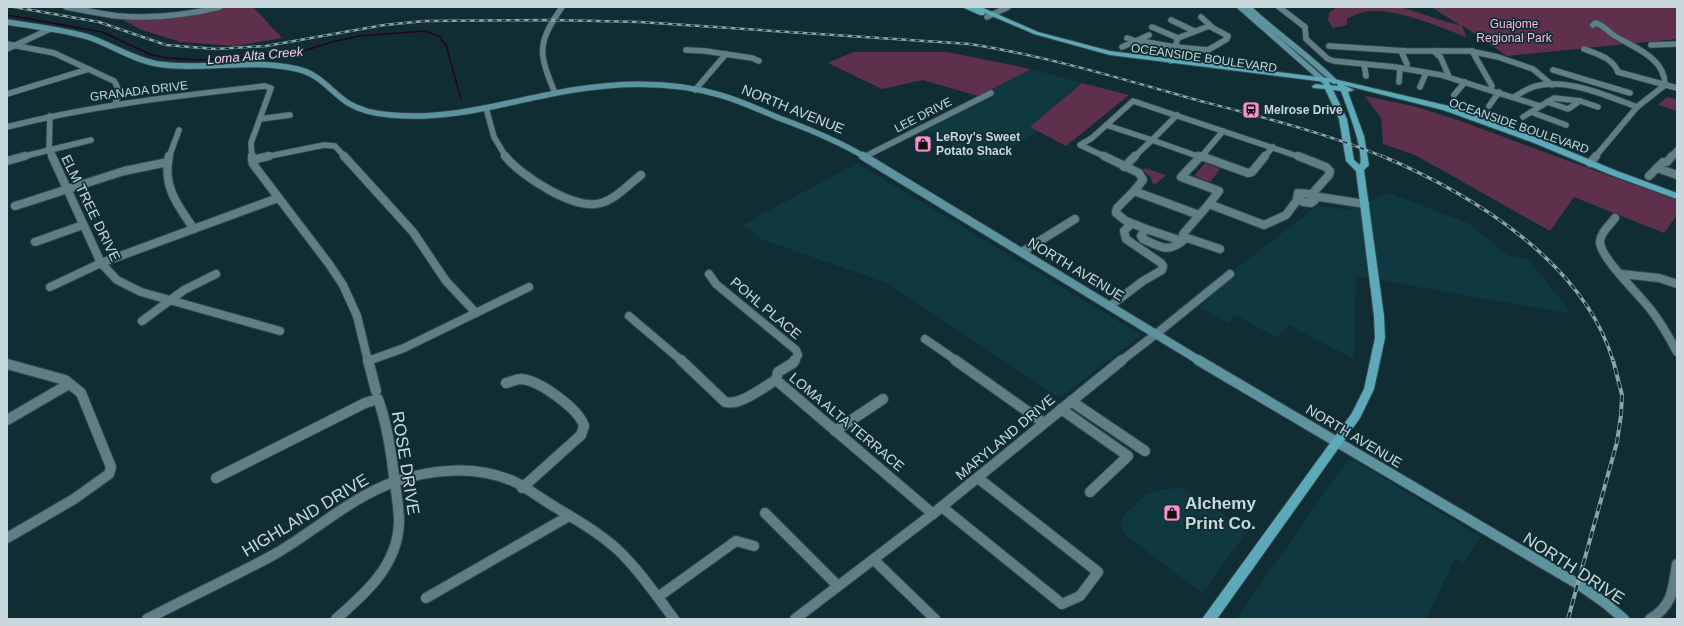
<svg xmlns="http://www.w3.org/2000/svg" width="1684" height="626" font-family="Helvetica,sans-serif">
  <rect width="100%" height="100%" fill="#0f2d33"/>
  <!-- built -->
  <g fill="#0f3840">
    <polygon points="1031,69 1082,83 1030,127 1038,132 985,162 919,126"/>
    <polygon points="857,163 1141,335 1060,398 884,282 763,240 742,225"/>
    <polygon points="1389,193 1468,223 1508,255 1529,260 1572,314 1356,276 1354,359 1289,325 1277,338 1234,314 1229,324 1200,308 1232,272 1318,205 1348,210"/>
    <polygon points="1351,461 1357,462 1481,537 1464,563 1455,559 1426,619 1236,619 1346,462"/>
    <polygon points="1182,488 1248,530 1202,593 1124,534 1121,525 1122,518 1146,494 1163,489"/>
  </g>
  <!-- green -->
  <g fill="#5f304c">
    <polygon points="229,7 253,7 282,38 235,46 181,42 142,30 123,20 179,17"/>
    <path d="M1337 7H1401L1447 22 1460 25 1431 7H1677V39L1507 56 1462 25 1466 37C1439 27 1406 12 1377 11 1366 10 1356 14 1347 19V25L1333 28 1328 20 1329 13Z"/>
    <polygon points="853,52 947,52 1031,69 978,96 923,80 882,89 828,63"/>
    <polygon points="1082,83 1129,95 1066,146 1030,127"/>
    <polygon points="1365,96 1413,106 1458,120 1571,162 1677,200 1677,215 1664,233 1574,197 1550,231 1415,155 1383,144 1381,118"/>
    <polygon points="1667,97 1677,99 1677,111 1658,105"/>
    <polygon points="1205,163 1220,169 1210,182 1194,176"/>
    <polygon points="1145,168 1166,175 1156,184 1152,183 1151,178 1143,170"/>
  </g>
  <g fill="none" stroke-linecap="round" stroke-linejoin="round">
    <!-- stream -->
    <polyline stroke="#27021a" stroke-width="1.5" points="7,15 102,32 152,55 168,58 198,60 294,54 332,42 359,36 425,31 440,37 446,45 461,99"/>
    <!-- minor-far2 casing -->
    <g stroke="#34484c" stroke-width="7">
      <g id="minor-far2">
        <path d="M66 7C83 10 101 14 118 16 152 19 187 15 220 7"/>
        <polyline points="1279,7 1305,27 1306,39 1328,59 1334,61 1395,67 1441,75 1540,106"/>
        <polyline points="987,17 1008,7"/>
        <polyline points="1201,17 1212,27"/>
        <polyline points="1171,20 1194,31"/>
        <polygon points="1209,26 1228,36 1227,39 1208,50 1175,47 1178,38"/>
        <polyline points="1152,27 1178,38"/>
        <polyline points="1127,38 1136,41 1149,35"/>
        <path d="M7 44 54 53 114 81C120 90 119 94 115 104"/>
        <polyline points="1651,45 1677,44"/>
        <polyline points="1329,46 1406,51 1470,51 1498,57 1533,69 1552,85"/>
        <polyline points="1122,47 1136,41 1140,41 1175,47"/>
        <path d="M1584 49C1597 54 1613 58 1618 72"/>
        <polyline points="686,50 705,51 752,58 759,61"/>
        <polyline points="1401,51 1407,64"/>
        <polyline points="1434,51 1441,58 1449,77"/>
        <polyline points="1472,51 1492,86 1490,90"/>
        <polyline points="1148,53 1152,43"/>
        <polyline points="1195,59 1197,50"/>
        <polyline points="1171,61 1175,47"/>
        <polyline points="1364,64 1366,76"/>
        <polyline points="1553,70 1630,93"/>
        <polyline points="1618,72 1677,88"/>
        <polyline points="1399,82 1400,68"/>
        <polyline points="1420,87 1426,73"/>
        <polyline points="695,90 726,54"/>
        <polyline points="7,94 89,69"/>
        <polyline points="1454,95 1465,82"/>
        <path d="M1514 97C1521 93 1528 88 1536 86 1569 78 1607 96 1637 107"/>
        <polyline points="1547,102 1568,109 1580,101"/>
        <polyline points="1489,106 1499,92"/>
        <polyline points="486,108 494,137 506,157"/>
        <polyline points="1531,112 1566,125"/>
        <polyline points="50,116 49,150 52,157"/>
        <polyline points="1523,117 1554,98 1580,101 1598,107"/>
        <polyline points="260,119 290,115"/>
        <polyline points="1106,125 1152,140 1177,115"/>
        <path d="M7 127C92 105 178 96 265 86L271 88 251 143 252 157"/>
        <polyline points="21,157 91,140"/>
        <polyline points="169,157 179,130"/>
        <polyline points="265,157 324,145 335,146 345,157"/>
        <polyline points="864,157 991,93"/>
        <polyline points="1106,157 1080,145 1092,138 1133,101 1300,157"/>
        <polyline points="1134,157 1152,140 1200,157"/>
        <polyline points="1201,157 1223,131"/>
        <polyline points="1264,157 1273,147"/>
        <polyline points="1671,157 1677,150"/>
      </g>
    </g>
    <!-- minor-far1 casing -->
    <g stroke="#34484c" stroke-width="10">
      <g id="minor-far1">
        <polyline points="52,156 101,263 117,280 141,292 280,331"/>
        <path d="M169 156C162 186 178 206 194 229"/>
        <polyline points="252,156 253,164 329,264 343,285 357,316 368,361"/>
        <polyline points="344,156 413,232 446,281 476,313"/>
        <path d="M505 156C521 176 575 211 601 203 616 199 629 184 641 175"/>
        <polyline points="1104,156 1139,173 1143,180 1134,191"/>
        <polyline points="1198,156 1200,157 1181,177 1219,191 1209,204"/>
        <polyline points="1201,156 1248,173 1252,172 1265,156"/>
        <polyline points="1298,156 1326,167 1330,171 1329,175 1311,195"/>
        <polyline points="252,160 269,156"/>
        <polyline points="7,161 25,156"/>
        <polyline points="1124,167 1135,156"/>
        <polyline points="1657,168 1677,175"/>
        <polyline points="1649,176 1663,162 1667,162 1672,156"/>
        <polygon points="1298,193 1310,194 1315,200 1311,203 1303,202 1297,198"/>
        <polyline points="1313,196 1365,204"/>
        <polyline points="15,206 124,171 168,162"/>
        <path d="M1199 215 1134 191 1117 208 1116 213 1126 221 1146 229 1141 236 1143 239C1161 247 1168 254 1185 239L1183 234 1209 204 1264 225 1286 215 1298 199"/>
        <path d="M1615 218C1610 225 1601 232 1600 241 1599 257 1640 295 1651 310 1661 323 1669 337 1677 352"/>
        <polyline points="1146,229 1182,241"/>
        <polyline points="1184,237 1220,249"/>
        <polyline points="35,242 83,225"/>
        <polyline points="1022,252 1075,219"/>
        <polyline points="709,274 716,284 796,350 798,355 794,361"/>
        <polyline points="1621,274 1659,278 1677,284"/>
        <polyline points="50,287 101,263 278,198"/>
        <polyline points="1110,306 1143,281 1162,270 1163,266 1161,263 1126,239 1124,231 1131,224"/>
        <polyline points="629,316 682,361"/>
        <polyline points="142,321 184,290 216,274"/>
        <polyline points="1156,334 1230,274"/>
        <polyline points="925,339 957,361"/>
        <polyline points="368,361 404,348 529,287"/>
      </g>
    </g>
    <!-- minor casing -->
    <g stroke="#34484c" stroke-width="12">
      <g id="minor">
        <polyline points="368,360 376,391"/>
        <path d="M681 360 725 402C740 406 762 388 776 380"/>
        <polyline points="955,360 1044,423"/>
        <polyline points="368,361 370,360"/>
        <polyline points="7,364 65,380 81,393 111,467 109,474 74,499 7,538"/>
        <polyline points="776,380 778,372 793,363 795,360"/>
        <polyline points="776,380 933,514"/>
        <path d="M506 383C511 382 516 379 521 379 539 380 579 409 584 426L581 435 522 488"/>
        <polyline points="1071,401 1145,451"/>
        <polyline points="1061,409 1128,456 1090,492"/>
        <polyline points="7,420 69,384"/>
        <polyline points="835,431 883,399"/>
        <path d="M216 478 365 403 378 399C387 424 391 450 394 477 396 492 399 507 399 522 398 565 366 593 336 619"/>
        <polyline points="942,507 1062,604 1080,596 1098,572 978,478"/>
        <polyline points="765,513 837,585"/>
        <polyline points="874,560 935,619"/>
        <polyline points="658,597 736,541 754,546"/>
        <polyline points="426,598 569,516"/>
        <path d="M1650 619C1673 606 1673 588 1677 564"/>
      </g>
    </g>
    <!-- tertiary-far2 casing -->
    <g stroke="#34484c" stroke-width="7">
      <g id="tertiary-far2">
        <path d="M1593 25 1595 23C1604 25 1607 31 1615 36 1635 48 1665 58 1665 85L1637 107 1595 157"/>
        <polyline points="7,49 50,29"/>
        <path d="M555 93C538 52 537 44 562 7"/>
      </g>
    </g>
    <!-- tertiary-far1 casing -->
    <g stroke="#34484c" stroke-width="10">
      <g id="tertiary-far1">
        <polyline points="1590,163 1596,156"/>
        <polyline points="1121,361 1156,334"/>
      </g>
    </g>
    <!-- tertiary casing -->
    <g stroke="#34484c" stroke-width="12">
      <g id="tertiary">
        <path d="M147 619C189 597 233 577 275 554 315 531 350 498 394 482 431 469 476 465 513 481 528 488 541 499 555 507 577 520 599 533 617 549 639 570 656 595 674 619"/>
        <polyline points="795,619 934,513 1122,360"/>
      </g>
    </g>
    <!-- secondary-far2 casing -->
    <g stroke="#34484c" stroke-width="7">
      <g id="secondary-far2">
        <polyline points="1240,7 1324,81"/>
        <path d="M1248 7C1275 33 1307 54 1334 81"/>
        <path d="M7 22C35 27 64 29 91 38 113 46 134 60 158 64 204 71 251 58 297 69 320 74 330 91 348 103 361 111 377 114 391 115 454 121 512 100 573 90 622 82 673 81 720 95 741 101 760 110 779 118 809 129 838 141 865 157"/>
      </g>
    </g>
    <!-- secondary-far1 casing -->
    <g stroke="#34484c" stroke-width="10">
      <polyline id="secondary-far1" points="863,156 1200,361"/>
    </g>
    <!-- secondary casing -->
    <g stroke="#34484c" stroke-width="12">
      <polyline id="secondary" points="1198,360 1578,584 1605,603 1624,619"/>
    </g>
    <!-- primary casing -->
    <g stroke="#34484c" stroke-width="2">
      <path id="primary" d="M962 7 974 8 973 7H981L1038 32 1110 51 1334 79 1449 106 1540 139 1617 171 1677 193V199L1611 175 1534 143 1443 110 1344 85 1354 90 1348 92 1364 136 1369 165 1364 170 1384 316 1385 338 1374 389 1360 418 1217 619H1202L1352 413 1364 389 1375 338 1374 316 1356 171 1346 161 1339 119 1325 89 1313 88 1312 86 1316 84 1323 85 1325 82 1110 55 1034 34 985 13 984 15H980ZM1329 82 1338 84 1337 86 1330 85ZM1333 90 1341 91C1347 108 1364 149 1360 165L1354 160 1347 119Z"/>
    </g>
    <!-- minor-far2 -->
    <use href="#minor-far2" stroke="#5f7e85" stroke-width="5.5"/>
    <!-- minor-far1 -->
    <use href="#minor-far1" stroke="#5f7e85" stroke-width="8"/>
    <!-- minor -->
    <use href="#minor" stroke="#5f7e85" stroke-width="10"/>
    <!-- tertiary-far2 -->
    <use href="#tertiary-far2" stroke="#5f7e85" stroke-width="5.5"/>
    <!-- tertiary-far1 -->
    <use href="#tertiary-far1" stroke="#5f7e85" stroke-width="8"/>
    <!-- tertiary -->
    <use href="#tertiary" stroke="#5f7e85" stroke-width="10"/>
    <!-- secondary-far2 -->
    <use href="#secondary-far2" stroke="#5d939f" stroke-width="5.5"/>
    <!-- secondary-far1 -->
    <use href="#secondary-far1" stroke="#5d939f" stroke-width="8"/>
    <!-- secondary -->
    <use href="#secondary" stroke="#5d939f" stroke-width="10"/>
    <!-- primary -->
    <use href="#primary" fill="#5ba9b9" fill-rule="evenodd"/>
    <!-- rail-far2 casing -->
    <g stroke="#8ea3a7" stroke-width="2.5">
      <path id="rail-far2" d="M14 7 99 22 166 45 216 49 266 46 384 25 425 21 553 20 640 22 970 44C1046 56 1119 78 1193 99 1258 116 1323 132 1384 157"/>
    </g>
    <!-- rail-far1 casing -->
    <g stroke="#8ea3a7" stroke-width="3.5">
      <path id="rail-far1" d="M1382 156C1472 194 1584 262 1613 361"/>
    </g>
    <!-- rail casing -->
    <g stroke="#8ea3a7" stroke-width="4">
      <polyline id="rail" points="1568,619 1617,442 1621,415 1622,395 1613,360"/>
    </g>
    <!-- rail-far2 -->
    <use href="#rail-far2" stroke="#0f2d33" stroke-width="1.5" stroke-dasharray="4.5" stroke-linecap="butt"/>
    <!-- rail-far1 -->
    <use href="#rail-far1" stroke="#0f2d33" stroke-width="2" stroke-dasharray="5.5" stroke-linecap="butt"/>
    <!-- rail -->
    <use href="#rail" stroke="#0f2d33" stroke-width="2.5" stroke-dasharray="7" stroke-linecap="butt"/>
  </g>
  <!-- icons -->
  <defs>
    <g id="station-square" transform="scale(0.9)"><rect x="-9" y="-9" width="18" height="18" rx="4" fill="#f890cc" stroke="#0f2d33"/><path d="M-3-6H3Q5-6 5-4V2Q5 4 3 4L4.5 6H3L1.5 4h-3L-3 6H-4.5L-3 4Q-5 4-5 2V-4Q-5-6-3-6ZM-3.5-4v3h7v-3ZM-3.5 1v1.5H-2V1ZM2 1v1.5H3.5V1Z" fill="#111"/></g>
    <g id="shop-square" transform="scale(0.9)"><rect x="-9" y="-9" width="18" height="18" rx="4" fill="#f890cc" stroke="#0f2d33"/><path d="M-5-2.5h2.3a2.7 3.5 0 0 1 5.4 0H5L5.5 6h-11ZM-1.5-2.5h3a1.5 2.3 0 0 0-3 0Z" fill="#111"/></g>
  </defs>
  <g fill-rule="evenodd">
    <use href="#station-square" x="1251" y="110"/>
    <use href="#shop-square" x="923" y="144"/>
    <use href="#shop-square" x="1172" y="513"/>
  </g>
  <g text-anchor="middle" stroke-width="3.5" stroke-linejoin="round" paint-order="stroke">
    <!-- far-park labels -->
    <g font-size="12" fill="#fbb8dd" stroke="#0f2d33">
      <text x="1514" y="28">Guajome<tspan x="1514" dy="14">Regional Park</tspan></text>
    </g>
    <!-- far-street labels -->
    <g font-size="12" fill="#c8d8dc" stroke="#0f2d33">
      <text transform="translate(1204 58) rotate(8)" y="4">OCEANSIDE BOULEVARD</text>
      <text transform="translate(139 91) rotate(-7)" y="4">GRANADA DRIVE</text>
      <text transform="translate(923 115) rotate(-27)" y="4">LEE DRIVE</text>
      <text transform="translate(1519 126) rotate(19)" y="4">OCEANSIDE BOULEVARD</text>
    </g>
    <!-- far-poi labels -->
    <g font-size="12" font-weight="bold" fill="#c8d8dc" stroke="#0f2d33" text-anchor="start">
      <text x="1264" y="114">Melrose Drive</text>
      <text x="936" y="141">LeRoy's Sweet<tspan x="936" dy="14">Potato Shack</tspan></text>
    </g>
    <!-- far-water labels -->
    <g font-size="13" font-style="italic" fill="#fbcde5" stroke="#0f2d33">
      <text transform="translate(255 55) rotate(-5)" y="5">Loma Alta Creek</text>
    </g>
    <!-- street labels -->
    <g font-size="14" fill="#c8d8dc" stroke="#0f2d33">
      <text transform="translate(793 109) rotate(22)" y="5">NORTH AVENUE</text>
      <text transform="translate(91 208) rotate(64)" y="5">ELM TREE DRIVE</text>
      <text transform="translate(1076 269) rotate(31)" y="5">NORTH AVENUE</text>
      <text transform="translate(766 308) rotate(40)" y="5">POHL PLACE</text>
      <text transform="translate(847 422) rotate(40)" y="5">LOMA ALTA TERRACE</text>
      <text transform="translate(1354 436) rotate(31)" y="5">NORTH AVENUE</text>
      <text transform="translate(1005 437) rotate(-40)" y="5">MARYLAND DRIVE</text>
    </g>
    <!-- near-street labels -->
    <g font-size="17" fill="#c8d8dc" stroke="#0f2d33">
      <text transform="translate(406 463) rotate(81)" y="6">ROSE DRIVE</text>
      <text transform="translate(305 515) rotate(-31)" y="6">HIGHLAND DRIVE</text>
      <text transform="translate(1574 568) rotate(33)" y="6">NORTH DRIVE</text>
    </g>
    <!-- near-poi labels -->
    <g font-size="17" font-weight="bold" fill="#c8d8dc" stroke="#0f2d33" text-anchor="start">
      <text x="1185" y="509">Alchemy<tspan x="1185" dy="20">Print Co.</tspan></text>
    </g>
  </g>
  <!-- border -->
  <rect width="1684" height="626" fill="none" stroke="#c8d8dc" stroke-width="16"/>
</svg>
